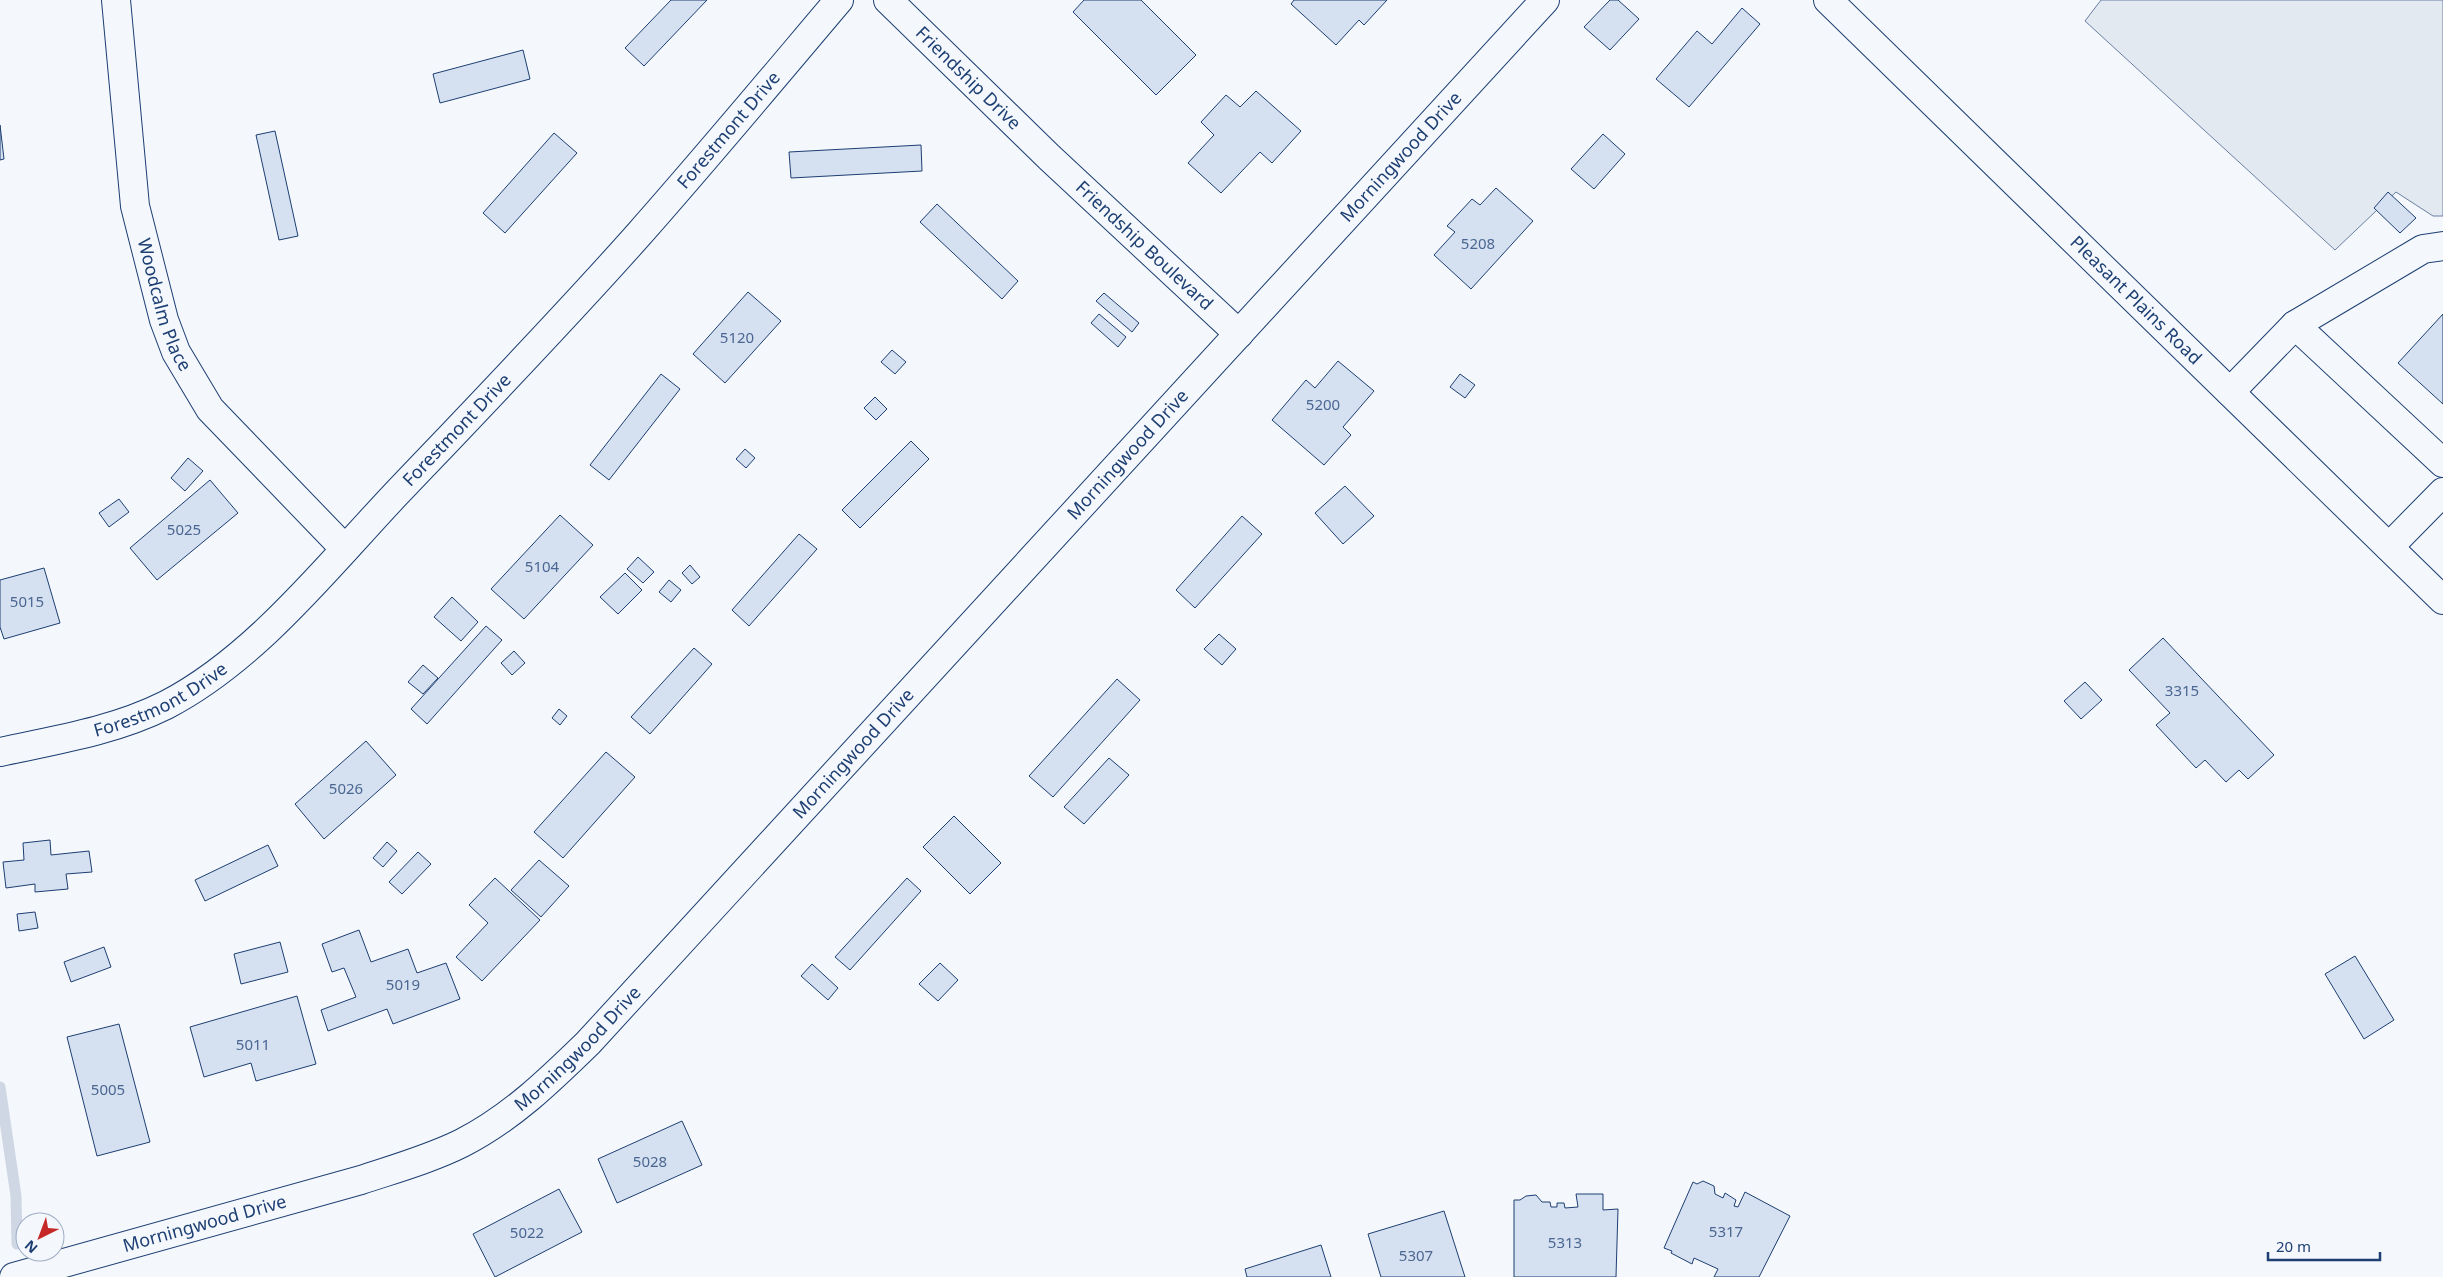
<svg xmlns="http://www.w3.org/2000/svg" width="2443" height="1277" font-family="'Noto Sans',sans-serif">
  <rect width="100%" height="100%" fill="#f4f7fb"/>
  <!-- green -->
  <polygon fill="#e3e9f0" stroke="#687fa3" points="2101,0 2443,0 2443,216 2433,216 2396,192 2335,250 2085,21"/>
  <g fill="none" stroke-linecap="round" stroke-linejoin="round">
    <!-- stream -->
    <polyline stroke="#cfd7e4" stroke-width="11" points="0,1087 16,1196 17,1244"/>
  </g>
  <!-- building -->
  <g fill="#d5e0f0" stroke="#1d3f73">
    <polygon points="671,0 707,0 644,66 625,48"/>
    <polygon points="1084,0 1141,0 1196,55 1156,95 1073,12"/>
    <polygon points="1294,0 1387,0 1364,25 1359,20 1336,45 1291,4"/>
    <polygon points="1610,0 1618,0 1639,19 1610,50 1584,27"/>
    <polygon points="1742,8 1760,24 1689,107 1656,79 1697,31 1712,44"/>
    <polygon points="523,50 530,79 440,103 433,74"/>
    <polygon points="1256,91 1301,131 1272,163 1260,152 1221,193 1188,163 1214,135 1201,122 1226,95 1240,107"/>
    <polygon points="0,125 4,159 0,160"/>
    <polygon points="275,131 298,236 279,240 256,135"/>
    <polygon points="554,133 577,153 505,233 483,213"/>
    <polygon points="1603,134 1625,154 1594,189 1571,169"/>
    <polygon points="921,145 922,171 791,178 789,152"/>
    <polygon points="1496,188 1533,221 1471,289 1434,255 1455,232 1447,226 1472,199 1480,205"/>
    <polygon points="2388,192 2416,218 2400,233 2374,208"/>
    <polygon points="937,204 1018,281 1002,299 920,222"/>
    <polygon points="748,292 781,321 725,383 693,354"/>
    <polygon points="1104,293 1139,323 1132,332 1096,301"/>
    <polygon points="1099,314 1126,337 1118,347 1091,323"/>
    <polygon points="2443,314 2443,404 2398,363"/>
    <polygon points="892,350 906,362 895,374 881,362"/>
    <polygon points="1338,361 1374,391 1343,427 1351,435 1324,465 1272,420 1306,380 1315,388"/>
    <polygon points="661,374 680,389 609,480 590,465"/>
    <polygon points="1460,374 1475,385 1465,398 1450,387"/>
    <polygon points="875,397 887,409 876,420 864,408"/>
    <polygon points="911,441 929,459 860,528 842,510"/>
    <polygon points="745,449 755,458 746,468 736,459"/>
    <polygon points="188,458 203,471 185,491 171,478"/>
    <polygon points="210,480 238,513 157,580 130,548"/>
    <polygon points="1345,486 1374,516 1343,544 1315,513"/>
    <polygon points="119,499 129,512 109,527 99,513"/>
    <polygon points="560,515 593,545 524,619 491,589"/>
    <polygon points="1242,516 1262,534 1195,608 1176,590"/>
    <polygon points="799,534 817,549 749,626 732,610"/>
    <polygon points="638,557 654,572 643,583 627,569"/>
    <polygon points="690,565 700,577 692,584 682,573"/>
    <polygon points="44,568 60,623 4,639 0,627 0,580"/>
    <polygon points="625,573 642,590 618,614 600,597"/>
    <polygon points="669,580 681,590 671,602 659,592"/>
    <polygon points="452,597 478,622 461,641 434,617"/>
    <polygon points="486,626 502,640 427,724 411,709"/>
    <polygon points="1219,634 1236,649 1222,665 1204,649"/>
    <polygon points="2163,638 2274,755 2248,779 2239,770 2226,782 2205,760 2196,768 2156,725 2170,713 2129,670"/>
    <polygon points="694,648 712,664 650,734 631,717"/>
    <polygon points="514,651 525,663 512,675 501,663"/>
    <polygon points="423,665 438,678 423,694 408,682"/>
    <polygon points="1117,679 1140,700 1053,797 1029,776"/>
    <polygon points="2085,682 2102,700 2081,719 2064,701"/>
    <polygon points="559,709 567,716 560,725 552,718"/>
    <polygon points="366,741 396,775 324,839 295,804"/>
    <polygon points="606,752 635,777 563,858 534,832"/>
    <polygon points="1109,758 1129,775 1084,824 1064,807"/>
    <polygon points="954,816 1001,863 970,894 923,847"/>
    <polygon points="50,840 51,855 89,851 92,872 66,874 68,889 35,892 35,884 6,888 3,862 24,860 23,843"/>
    <polygon points="387,842 397,851 383,867 373,858"/>
    <polygon points="268,845 278,866 205,901 195,880"/>
    <polygon points="418,852 431,864 402,894 389,882"/>
    <polygon points="539,860 569,886 541,917 511,890"/>
    <polygon points="495,878 540,920 482,981 456,957 488,923 469,905"/>
    <polygon points="907,878 921,891 850,970 835,957"/>
    <polygon points="35,912 38,928 19,931 17,914"/>
    <polygon points="359,930 371,962 408,949 417,973 446,963 460,999 393,1024 387,1009 328,1031 321,1010 356,997 344,968 332,972 322,944"/>
    <polygon points="280,942 288,972 241,984 234,954"/>
    <polygon points="104,947 111,967 71,982 64,962"/>
    <polygon points="2355,956 2394,1020 2364,1039 2325,974"/>
    <polygon points="940,963 958,980 938,1001 919,984"/>
    <polygon points="812,964 838,988 828,1000 801,976"/>
    <polygon points="297,996 316,1064 256,1081 251,1063 204,1077 190,1027"/>
    <polygon points="119,1024 150,1142 97,1156 67,1037"/>
    <polygon points="682,1121 702,1165 617,1203 598,1159"/>
    <polygon points="1703,1181 1714,1186 1715,1194 1723,1198 1725,1193 1736,1200 1734,1206 1738,1207 1745,1192 1790,1216 1759,1277 1714,1277 1718,1269 1694,1258 1692,1264 1671,1253 1672,1251 1664,1248 1693,1182 1697,1184"/>
    <polygon points="559,1189 582,1232 495,1277 473,1234"/>
    <polygon points="1576,1194 1603,1194 1603,1210 1618,1209 1616,1277 1514,1277 1514,1200 1520,1200 1526,1196 1536,1195 1542,1202 1550,1202 1551,1207 1557,1207 1557,1203 1564,1203 1565,1208 1578,1207"/>
    <polygon points="1444,1211 1465,1277 1381,1277 1368,1234"/>
    <polygon points="1321,1245 1331,1277 1247,1277 1245,1269"/>
  </g>
  <g fill="none" stroke-linecap="round" stroke-linejoin="round">
    <!-- minor casing -->
    <g stroke="#1d3f73" stroke-width="30">
      <g id="minor">
        <path id="s1" d="M116 0 135 206 164 320 176 352 210 409 345 549"/>
        <path id="s2" d="M888 0 1049 157 1239 334"/>
        <path id="s3" d="M1828 0 2443 600"/>
        <polyline points="2295,325 2423,249 2443,246"/>
        <polyline points="2230,392 2295,325 2443,463"/>
        <polyline points="2389,547 2443,492"/>
        <path id="s4" d="M0 752C56 740 114 731 166 705 255 659 327 567 395 495 478 408 561 322 640 233 708 156 773 78 839 0"/>
        <path id="s5" d="M14 1277 361 1180C394 1169 430 1159 462 1143 511 1118 549 1081 588 1043L1545 0"/>
      </g>
    </g>
    <!-- minor -->
    <use href="#minor" stroke="#f4f7fb" stroke-width="28"/>
  </g>
  <g text-anchor="middle" stroke-width="4" stroke-linejoin="round" paint-order="stroke">
    <!-- number labels -->
    <g font-size="15" fill="#4b6792">
      <text x="1478" y="249">5208</text>
      <text x="737" y="343">5120</text>
      <text x="1323" y="410">5200</text>
      <text x="184" y="535">5025</text>
      <text x="542" y="572">5104</text>
      <text x="27" y="607">5015</text>
      <text x="2182" y="696">3315</text>
      <text x="346" y="794">5026</text>
      <text x="403" y="990">5019</text>
      <text x="253" y="1050">5011</text>
      <text x="108" y="1095">5005</text>
      <text x="650" y="1167">5028</text>
      <text x="1726" y="1237">5317</text>
      <text x="527" y="1238">5022</text>
      <text x="1565" y="1248">5313</text>
      <text x="1416" y="1261">5307</text>
    </g>
    <!-- street labels -->
    <g font-size="18" fill="#1d3f73" stroke="#f4f7fb">
      <text dy="6" stroke="none"><textPath href="#s2" startOffset="112">Friendship Drive</textPath></text>
      <text dy="6" stroke="none"><textPath href="#s4" startOffset="980">Forestmont Drive</textPath></text>
      <text dy="6" stroke="none"><textPath href="#s5" startOffset="1832">Morningwood Drive</textPath></text>
      <text dy="6" stroke="none"><textPath href="#s2" startOffset="355">Friendship Boulevard</textPath></text>
      <text dy="6" stroke="none"><textPath href="#s3" startOffset="430">Pleasant Plains Road</textPath></text>
      <text dy="6" stroke="none"><textPath href="#s1" startOffset="310">Woodcalm Place</textPath></text>
      <text dy="6" stroke="none"><textPath href="#s4" startOffset="575">Forestmont Drive</textPath></text>
      <text dy="6" stroke="none"><textPath href="#s5" startOffset="1428">Morningwood Drive</textPath></text>
      <text dy="6" stroke="none"><textPath href="#s4" startOffset="170">Forestmont Drive</textPath></text>
      <text dy="6" stroke="none"><textPath href="#s5" startOffset="1022">Morningwood Drive</textPath></text>
      <text dy="6" stroke="none"><textPath href="#s5" startOffset="618">Morningwood Drive</textPath></text>
      <text dy="6" stroke="none"><textPath href="#s5" startOffset="198">Morningwood Drive</textPath></text>
    </g>
  </g>
  <!-- north arrow -->
  <g transform="translate(40 1237) rotate(222)"><circle r="24" fill="#f4f7fb" stroke="#9eadc5"/>
  <path d="M0-4L9 19L0 12L-9 19Z" fill="#c62828"/>
  <text y="-8" font-size="14" font-weight="bold" text-anchor="middle" fill="#1d3f73">N</text>
  </g>
  <!-- scale -->
  <path d="M2268 1252v8h112v-8" fill="none" stroke="#1d3f73" stroke-width="2.5"/>
  <text x="2276" y="1252" font-size="15" fill="#1d3f73" stroke="#f4f7fb" stroke-width="4" paint-order="stroke">20 m</text>
</svg>
